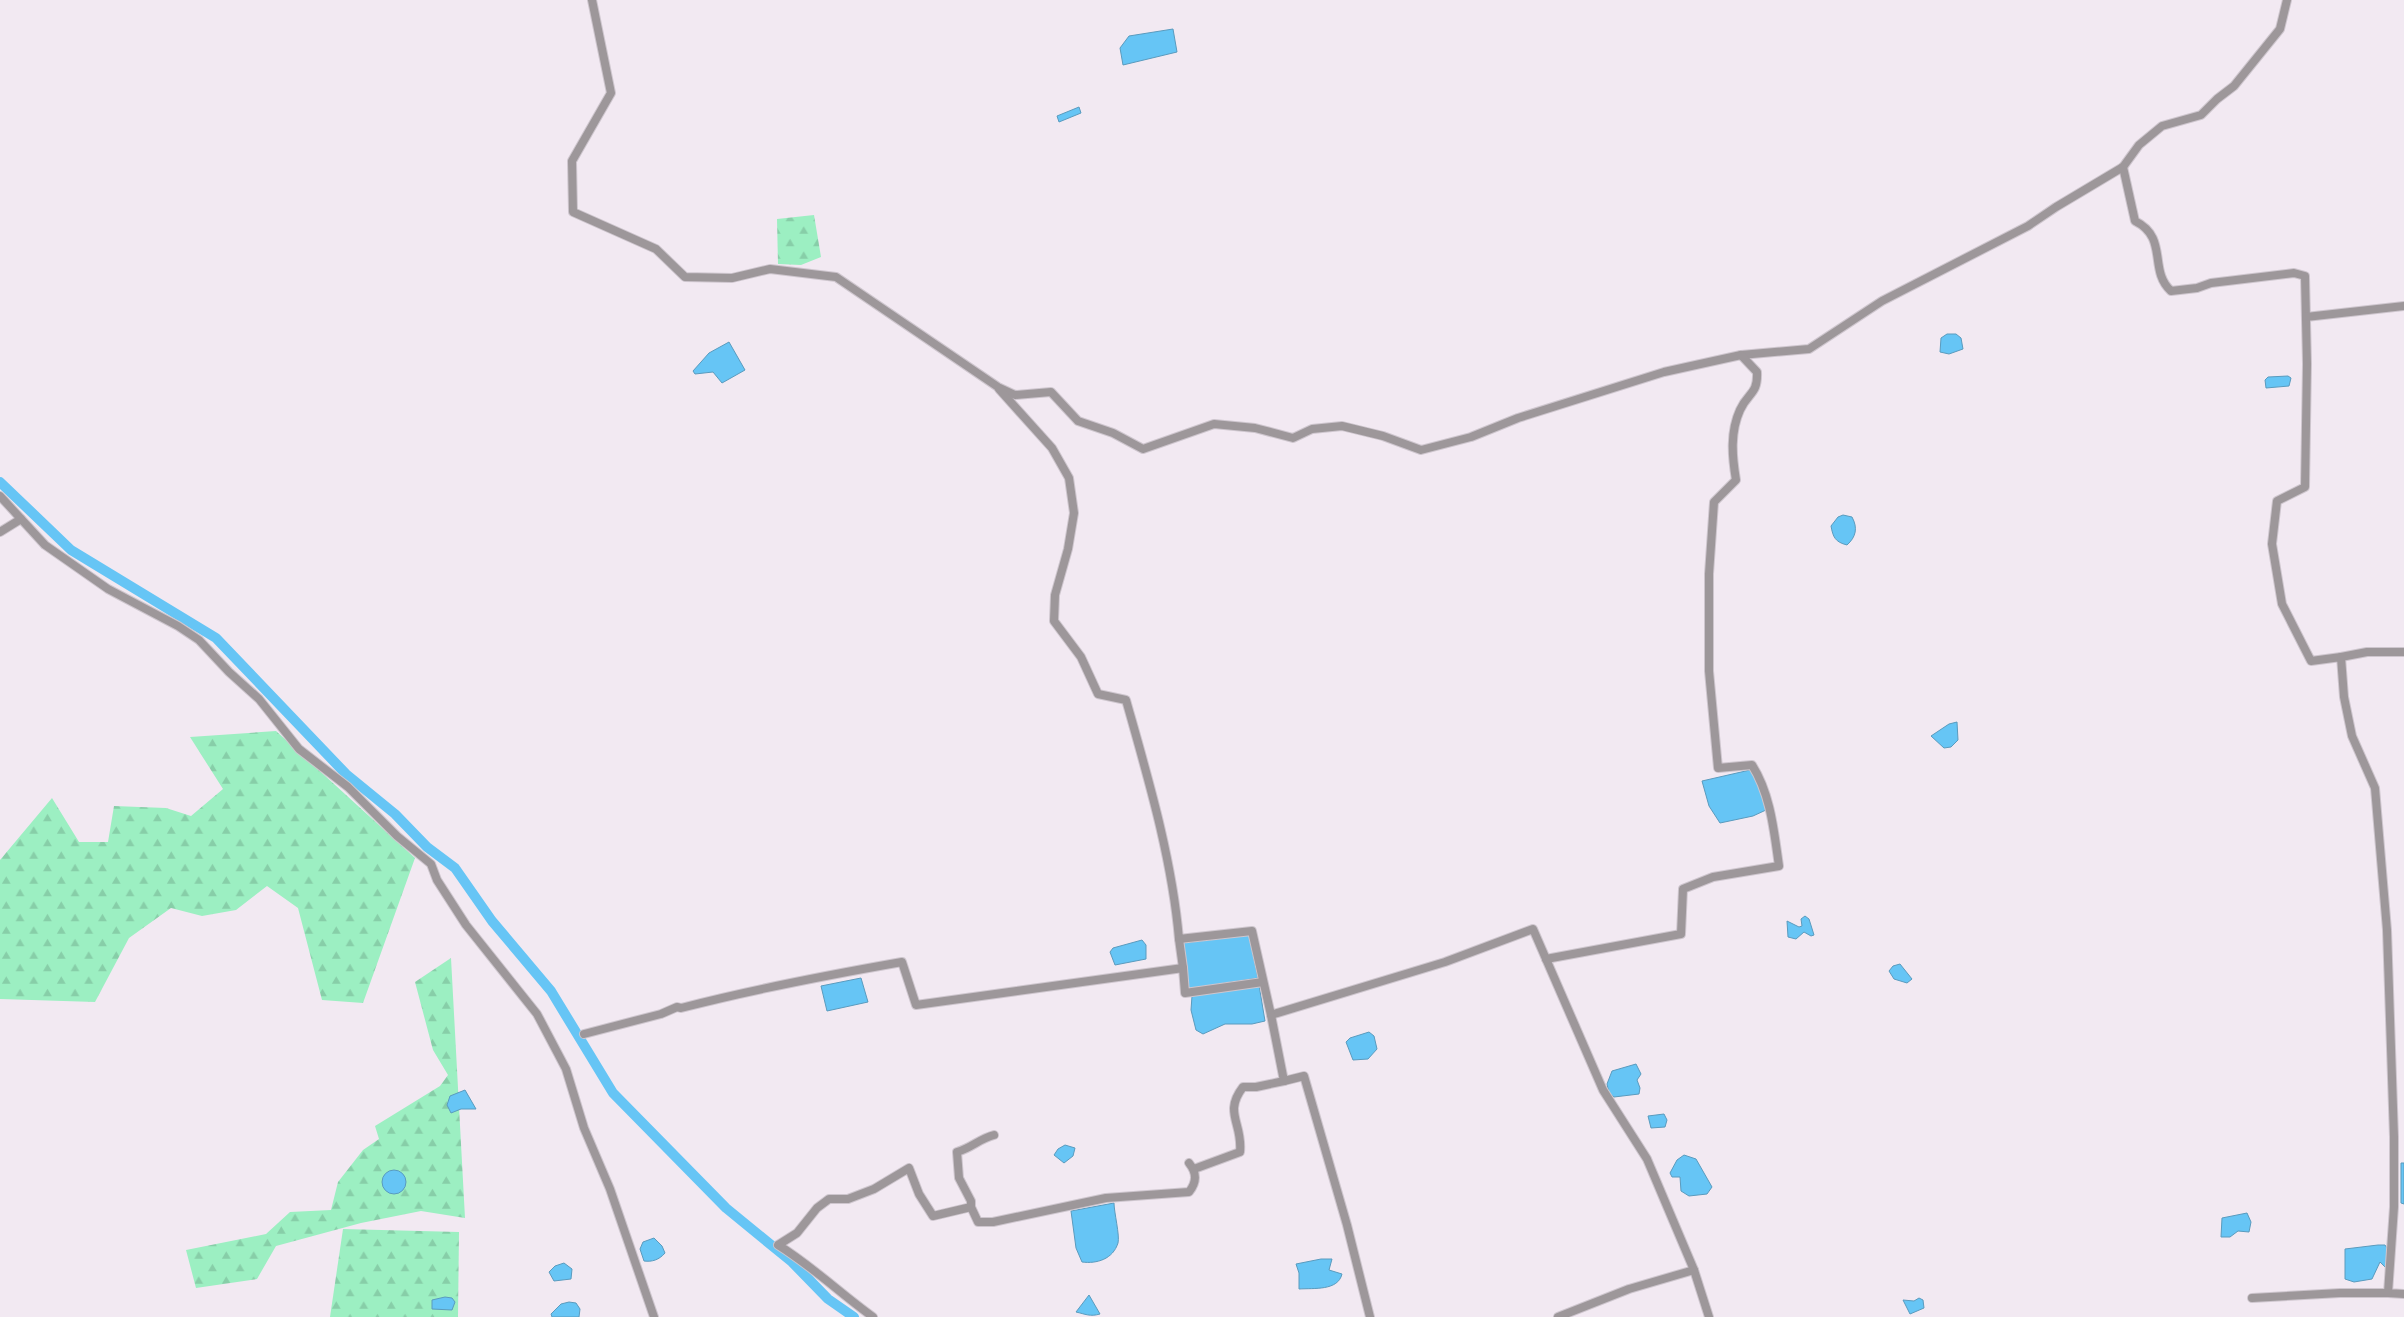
<svg xmlns="http://www.w3.org/2000/svg" width="2404" height="1317" font-family="Figtree,sans-serif">
  <defs>
    <pattern id="forest-firs" width="22" height="20" patternUnits="userSpaceOnUse" patternTransform="scale(1.25)"><rect width="22" height="20" fill="#9cefc2"/><path d="M5 1l3.5 6h-7zM16 11l3.5 6h-7z" fill="#87cea8"/></pattern>
  </defs>
  <rect width="100%" height="100%" fill="#f2e9f2"/>
  <!-- forest -->
  <g fill="url(#forest-firs)">
    <polygon points="814,215 821,257 801,265 778,264 777,219"/>
    <polygon points="276,731 415,858 363,1003 322,1000 298,908 267,886 236,910 202,916 171,908 129,938 95,1002 0,999 0,860 52,798 79,842 108,842 114,806 166,808 191,816 223,789 190,737"/>
    <polygon points="451,958 465,1218 421,1211 361,1223 276,1246 257,1279 196,1288 186,1250 266,1234 290,1212 331,1210 338,1182 363,1150 379,1139 375,1126 440,1086 448,1075 433,1050 415,982"/>
    <polygon points="343,1229 459,1232 458,1317 330,1317"/>
  </g>
  <!-- water -->
  <g fill="#66c5f5" stroke="#5a9bbe">
    <polygon points="1173,29 1177,52 1123,65 1120,48 1129,36"/>
    <polygon points="1079,107 1081,113 1059,122 1057,116"/>
    <polygon points="1947,334 1956,334 1961,338 1963,349 1949,354 1940,352 1941,338"/>
    <polygon points="729,342 745,370 722,383 713,372 695,374 693,371 709,353"/>
    <polygon points="2288,376 2291,378 2289,386 2266,388 2265,380 2268,377"/>
    <path d="M1843 515 1852 517C1858 528 1856 537 1847 545 1835 542 1833 537 1831 526L1838 517Z"/>
    <polygon points="1957,722 1958,740 1951,747 1944,748 1931,736 1949,724"/>
    <polygon points="1750,770 1758,779 1766,810 1753,816 1720,823 1709,806 1702,781"/>
    <polygon points="1805,916 1809,919 1814,935 1811,936 1804,932 1796,939 1788,937 1787,921 1799,927 1802,926 1801,919"/>
    <polygon points="1249,935 1258,978 1187,989 1182,943"/>
    <polygon points="1142,940 1146,945 1146,959 1115,965 1110,952 1113,948"/>
    <polygon points="1900,964 1912,979 1907,983 1894,979 1889,971 1893,966"/>
    <polygon points="861,978 868,1002 827,1011 821,986"/>
    <polygon points="1259,985 1265,1021 1252,1024 1225,1024 1203,1034 1196,1030 1191,1010 1192,996"/>
    <polygon points="1369,1032 1374,1036 1377,1049 1368,1059 1353,1060 1346,1042 1350,1038"/>
    <polygon points="1636,1064 1641,1074 1637,1080 1640,1088 1639,1094 1614,1097 1609,1093 1607,1084 1612,1071"/>
    <polygon points="465,1090 476,1109 461,1109 451,1113 447,1105 450,1096"/>
    <polygon points="1664,1114 1667,1120 1665,1127 1651,1128 1648,1116"/>
    <polygon points="1065,1145 1075,1148 1073,1156 1064,1163 1054,1155 1058,1149"/>
    <polygon points="1684,1155 1696,1159 1712,1187 1707,1194 1689,1196 1681,1191 1680,1177 1672,1177 1670,1173 1677,1160"/>
    <polygon points="2401,1163 2404,1163 2404,1204 2401,1203"/>
    <circle cx="394" cy="1182" r="12"/>
    <path d="M1114 1203C1114 1212 1120 1236 1118 1243 1113 1259 1097 1264 1082 1262L1076 1248 1071 1211Z"/>
    <polygon points="2247,1213 2251,1222 2249,1232 2238,1231 2230,1237 2221,1237 2222,1218"/>
    <path d="M654 1238 662 1246 665 1253C659 1260 652 1262 644 1261L640 1249 643 1242Z"/>
    <polygon points="2378,1245 2385,1245 2387,1248 2387,1269 2380,1262 2372,1279 2354,1282 2345,1279 2345,1249"/>
    <path d="M1321 1259H1332L1329 1270 1342 1274C1338 1291 1314 1288 1299 1289V1273L1296 1264Z"/>
    <polygon points="564,1263 572,1269 571,1279 554,1281 549,1272 555,1266"/>
    <path d="M1089 1295 1100 1314C1090 1317 1085 1314 1076 1312Z"/>
    <polygon points="445,1297 452,1298 455,1302 452,1310 432,1309 432,1300"/>
    <polygon points="1919,1298 1923,1300 1924,1308 1910,1314 1903,1300 1914,1301"/>
    <polygon points="569,1302 576,1303 580,1309 579,1317 552,1317 551,1314 561,1304"/>
  </g>
  <g fill="none" stroke-linecap="round" stroke-linejoin="round">
    <!-- canal -->
    <polyline stroke="#66c5f5" stroke-width="10" points="0,482 71,550 216,638 346,774 395,814 427,847 455,868 492,921 551,991 613,1093 726,1208 792,1262 828,1299 854,1317"/>
    <!-- street casing -->
    <g stroke="#cec6ce" stroke-width="10">
      <g id="street">
        <polyline points="592,0 611,93 572,161 573,212 656,249 685,277 732,278 770,269 836,277 998,387 1015,395 1051,392 1078,421 1113,433 1143,449 1214,424 1255,428 1293,438 1312,429 1342,426 1383,436 1421,450 1471,437 1518,418 1664,372 1741,355 1809,349 1882,301 2028,226 2056,207 2123,167 2139,145 2162,126 2201,115 2217,99 2234,86 2280,29 2287,0"/>
        <path d="M2123 167 2135 221C2169 238 2148 270 2171 291L2197 288 2211 283 2294 273 2305 276 2307 364 2305 487 2277 501 2272 544 2282 604 2311 661 2341 657 2344 697 2352 736 2375 788 2387 930 2394 1137V1207L2388 1293 2404 1294"/>
        <polyline points="2306,317 2404,306"/>
        <path d="M999 389 1052 448 1069 478 1074 513 1068 549 1055 595 1054 621 1081 657 1098 694 1126 700C1148 778 1172 858 1179 939L1252 931 1271 1015 1445 962 1533 929 1603 1090 1647 1159 1694 1270 1629 1289 1558 1317"/>
        <polyline points="0,496 45,545 108,589 178,626 199,640 229,672 259,699 299,749 348,787 397,836 431,864 437,880 466,925 537,1014 566,1069 584,1128 610,1189 654,1317"/>
        <polyline points="0,532 21,519"/>
        <polyline points="2341,657 2367,652 2404,652"/>
        <polyline points="1179,939 1183,968"/>
        <path d="M1546 959 1681 934 1683 889 1713 877 1779 866C1774 832 1771 795 1752 765L1718 768 1709 671V574L1714 502 1736 480C1732 456 1730 432 1740 410 1748 392 1758 395 1757 372L1741 355"/>
        <path d="M584 1034 661 1014 677 1007 681 1008C754 989 828 975 902 962L916 1005 1183 968 1185 993 1263 982"/>
        <polyline points="1284,1081 1304,1076 1347,1225 1370,1317"/>
        <path d="M1194 1169 1240 1152C1243 1123 1223 1113 1243 1087H1256L1284 1081 1271 1015"/>
        <path d="M971 1207 978 1222H993L1106 1198 1189 1192C1197 1182 1197 1173 1189 1163"/>
        <polyline points="1694,1270 1709,1317"/>
        <polyline points="2252,1298 2340,1293 2388,1293"/>
        <path d="M873 1317C841 1294 812 1266 778 1245L797 1233 817 1208 829 1199H848L874 1189 909 1168 919 1194 933 1216 971 1207V1201L959 1178 957 1152C973 1147 979 1139 994 1135"/>
      </g>
    </g>
    <!-- street -->
    <use href="#street" stroke="#9d979a" stroke-width="8"/>
  </g>
</svg>
